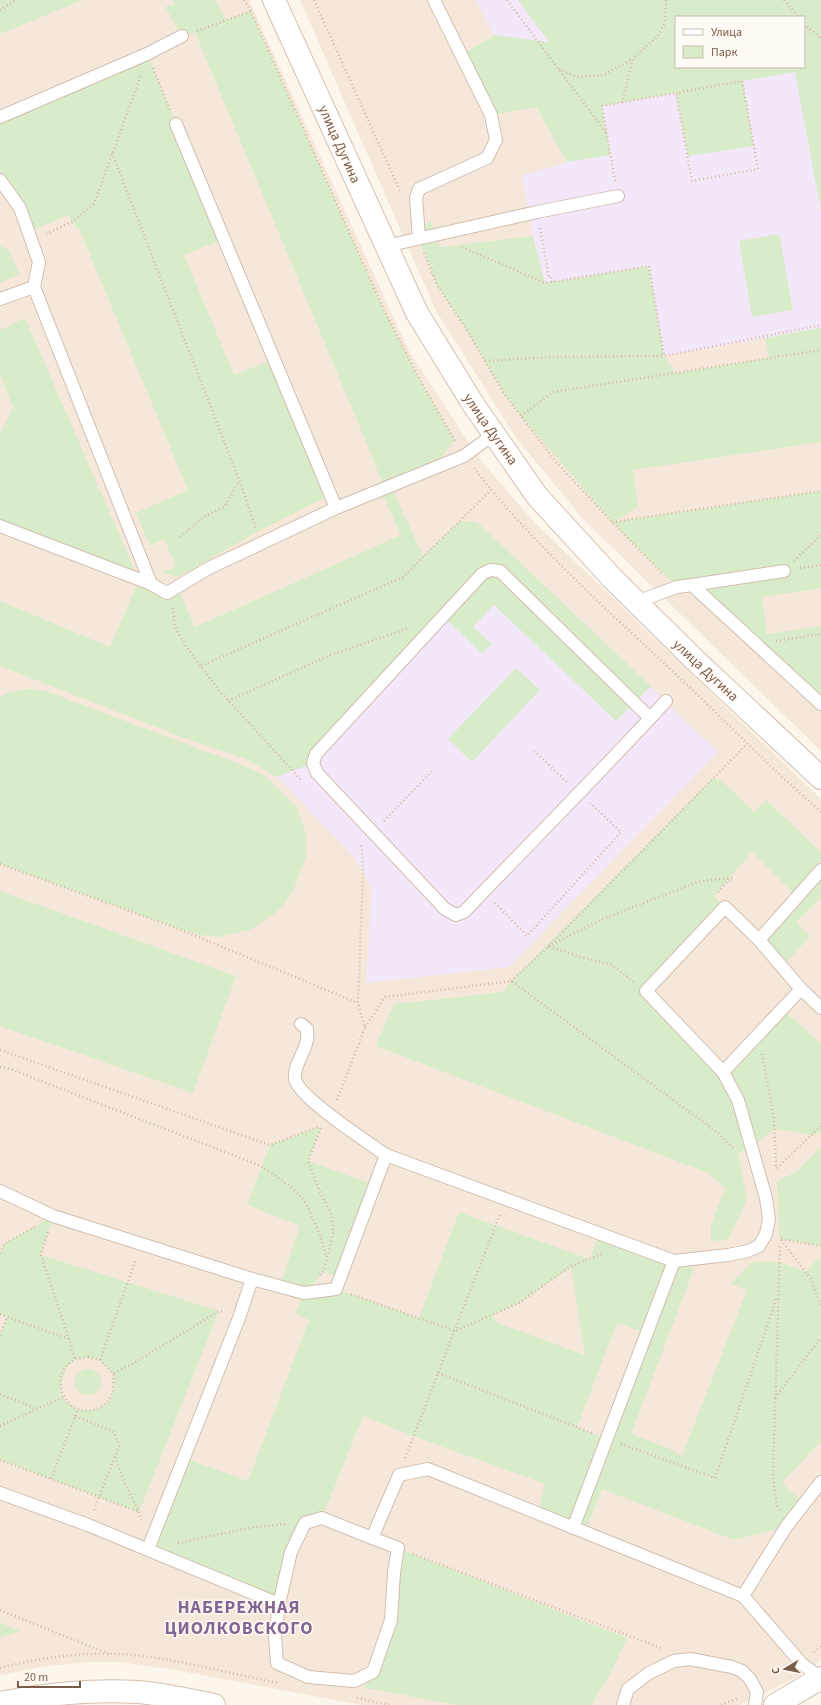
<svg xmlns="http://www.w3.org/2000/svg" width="821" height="1705" font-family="'Source Sans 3',sans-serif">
  <rect width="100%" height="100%" fill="#fdf6ec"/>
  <!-- residential -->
  <g fill="#f5e8da" fill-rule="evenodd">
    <polygon points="0,0 249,0 408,349 478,457 535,523 821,799 821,1660 810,1671 740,1705 361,1705 175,1670 120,1662 88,1662 41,1667 0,1675"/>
    <path d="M300 0H821V751L583 519 517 439 436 311ZM676 17H804V67H676Z"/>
  </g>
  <!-- education -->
  <g fill="#f3e8fa">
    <polygon points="475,0 727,0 676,17 676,67 795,67 821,207 821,328 664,356 545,283 533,236 522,176 567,162"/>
    <polygon points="477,522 718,752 509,967 366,983 372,889 355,858 277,777 246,759 184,738 407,592"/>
  </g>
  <!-- green -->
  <g fill="#d8ecc9" fill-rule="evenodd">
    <polygon points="0,0 83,0 0,34"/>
    <polygon points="173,0 215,0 226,20 251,11 384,310 420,380 455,440 433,468 391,486 423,556 460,521 477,522 651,686 616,721 494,605 473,627 492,644 482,654 443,616 313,763 277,777 246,759 184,738 0,666 0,601 110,647 139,580 0,526 0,434 13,408 0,374 0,330 25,318 139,580 167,593 180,594 195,627 401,535 386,502 378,491 384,488 371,454 199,42 196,32 182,36 165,7 174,4"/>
    <path d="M518 0H821V211L795 72 743 81 754 146 688 156 676 93 602 106 611 155 567 162 536 107 491 115 461 55 495 35 549 42ZM676 17H804V67H676Z"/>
    <polygon points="147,54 224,239 184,255 234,375 274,359 330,495 257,532 178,577 162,573 176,566 164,539 150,546 136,513 188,490 80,231 72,222 69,215 28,232 0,180 0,117"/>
    <polygon points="431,222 440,247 533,236 545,283 649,266 664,356 675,373 769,358 765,338 821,328 821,442 633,470 638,507 613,522 821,491 821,588 762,597 767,634 821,626 821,704 692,585 677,587 612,522 521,416 505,395 466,329 437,285 415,228"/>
    <polygon points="779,234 793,310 752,317 739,241"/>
    <polygon points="0,246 8,249 19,274 0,283"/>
    <polygon points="516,668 540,690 472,762 448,739"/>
    <polygon points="28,689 46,691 242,765 264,775 297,808 306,835 306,857 293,891 278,911 252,929 220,937 200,935 179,929 0,864 0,697 9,692"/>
    <polygon points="714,777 726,785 754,812 766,800 821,852 821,897 796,923 810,936 782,967 759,940 797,897 752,852 714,896 725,907 646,991 723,1071 783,1009 821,1044 821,1133 812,1135 774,1129 751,1148 738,1153 747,1199 728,1240 711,1241 711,1225 725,1188 708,1173 376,1046 394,1004 504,992 511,981"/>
    <polygon points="0,891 236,976 193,1093 0,1026"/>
    <path d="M322 1126 308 1161 375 1185 340 1279 324 1271 305 1293 336 1289 419 1318 459 1212 589 1259 600 1233 694 1269 631 1434 668 1448 682 1456 747 1290 731 1284 752 1262H780L806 1272 821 1255V1441L782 1483 804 1503 786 1527 734 1540 602 1489 585 1532 537 1514 545 1484 413 1436 363 1416 322 1518 305 1523 279 1604 148 1549 184 1458 248 1481 309 1320 295 1314 304 1293 280 1286 300 1226 247 1205 270 1145ZM571 1267 585 1355 495 1322 492 1315 519 1303ZM617 1323 647 1333 607 1439 577 1427Z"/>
    <polygon points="821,1147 821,1246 780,1239 777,1181 796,1172"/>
    <path d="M53 1216 41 1255 219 1311 139 1512 0 1460V1335L7 1317 0 1314V1253L4 1244ZM88 1357 100 1360 113 1373C114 1379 114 1386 113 1392 107 1419 63 1415 60 1388 60 1384 62 1379 64 1376 68 1362 73 1360 88 1357Z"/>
    <circle cx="88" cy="1382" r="13"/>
    <polygon points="398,1548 627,1638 613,1668 592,1705 457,1705 365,1688 398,1622"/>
    <polygon points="0,1623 20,1631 0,1638"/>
  </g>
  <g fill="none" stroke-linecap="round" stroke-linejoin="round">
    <!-- lane casing -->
    <g stroke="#d1beb0" stroke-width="14">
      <g id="lane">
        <polyline points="0,117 147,54 182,36"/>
        <polyline points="176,124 336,508"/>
        <polyline points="0,180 20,208 39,262 34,287 0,299"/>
        <polyline points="419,238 416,198 419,189 487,158 496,140 491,115 434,0"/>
        <polyline points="386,246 537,212 618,196"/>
        <polyline points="0,526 151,584 34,287"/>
        <polyline points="151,584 167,593 209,568 336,508 464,456 494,434"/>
        <polyline points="692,585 784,571"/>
        <polyline points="636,602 677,587 692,585 821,704"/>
        <path d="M650 718 500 571 490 570 482 574 316 754 313 763 317 773 445 909 456 915 464 912C531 842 600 773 666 701"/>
        <polyline points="821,870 759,940 801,989 821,1008"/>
        <path d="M301 1024 307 1029C307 1032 308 1036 307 1039 306 1052 293 1065 295 1079 298 1097 369 1143 386 1155"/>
        <polyline points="723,1072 646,991 725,907 759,940"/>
        <polyline points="0,1191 53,1216 252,1279 304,1293 336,1289 386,1155 674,1261"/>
        <polyline points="821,1482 786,1527 743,1596 802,1664 821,1678"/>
        <polyline points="0,1493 88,1525 279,1604 291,1552 305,1523 322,1518 372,1538"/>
        <polyline points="573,1528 674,1261 728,1255 748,1251 759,1246 766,1234 769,1219 766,1198 738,1100 723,1072 801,989"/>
        <polyline points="148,1549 239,1318 252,1279"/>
        <polyline points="279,1604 275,1636 277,1663 308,1677 354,1681 373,1672 391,1620 394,1572 398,1548 372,1538 399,1475 428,1469 743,1596"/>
        <polyline points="623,1705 628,1689 649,1673 674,1661 690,1659 732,1667 742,1671 750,1679 757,1692 755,1705"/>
      </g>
    </g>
    <!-- secondary casing -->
    <g stroke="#d6c0b0" stroke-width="24">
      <g id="secondary">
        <polyline points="274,0 417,313 473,404 514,463 537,496 612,578 697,662 821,778"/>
        <path d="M0 1703C45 1694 92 1689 138 1692 163 1694 189 1700 214 1705"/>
        <polyline points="775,1705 821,1678"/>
      </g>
    </g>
    <!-- path -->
    <g stroke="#d9b8a5" stroke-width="2.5" stroke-dasharray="1 3" stroke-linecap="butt">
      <polyline points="244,0 251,11 384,310 420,380 456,443"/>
      <polyline points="314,0 400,191"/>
      <polyline points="507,0 607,134"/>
      <polyline points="784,0 798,17"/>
      <polyline points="0,10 16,0"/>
      <polyline points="804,24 821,38"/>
      <polyline points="197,31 251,11"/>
      <polyline points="153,68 170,110"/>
      <polyline points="559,69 576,77 604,75 632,59"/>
      <polyline points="622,103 633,58 658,36 665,22 666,0"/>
      <polyline points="112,153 240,482 256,528"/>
      <polyline points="615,181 602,106 676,93 692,181 758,169 742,81 676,93"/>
      <polyline points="540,228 549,277 551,277 552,282"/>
      <polyline points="46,234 72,222 94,204 140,78 139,74"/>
      <polyline points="462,247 545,283 649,266 664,356 821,325"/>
      <polyline points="424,253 437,285 466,329 505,395 556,462 612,522 663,574"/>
      <polyline points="485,361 550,357 664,356"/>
      <polyline points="521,416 553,392 821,350"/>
      <path d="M474 468C535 547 611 613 683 681 729 725 773 770 821 812"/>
      <polyline points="612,522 821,491"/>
      <polyline points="180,537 203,517 224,507 239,482"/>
      <polyline points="794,561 821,535"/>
      <polyline points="800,568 821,565"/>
      <polyline points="173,608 175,627 186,646 217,688 302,781"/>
      <polyline points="776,641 821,634"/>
      <polyline points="201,666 403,577 491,490"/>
      <polyline points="228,701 328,656 409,628"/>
      <polyline points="534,751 567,782"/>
      <polyline points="384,821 434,769"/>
      <polyline points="0,864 179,929 358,1003"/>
      <polyline points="732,878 701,881 659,897 603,919 549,946 747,744"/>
      <polyline points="718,892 731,878"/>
      <polyline points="495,903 527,936 621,832 590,803"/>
      <polyline points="511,981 549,946 577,956 612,965 634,982"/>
      <polyline points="365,1027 385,997 511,981 717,1132 734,1149"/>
      <polyline points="0,1050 270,1145 318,1127"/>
      <polyline points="762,1054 774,1118 776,1169"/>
      <path d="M0 1067 10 1069 261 1166C274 1175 293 1187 303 1199 312 1212 323 1242 326 1257"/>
      <polyline points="337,1100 365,1028 358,1003 363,872 362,847 361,845"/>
      <polyline points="777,1168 821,1126"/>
      <polyline points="48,1232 41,1255 69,1339"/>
      <polyline points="781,1239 821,1246"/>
      <polyline points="781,1240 811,1279 821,1306"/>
      <polyline points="0,1253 4,1244 36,1226"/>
      <polyline points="320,1275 324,1271 333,1233 332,1215 319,1190 308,1161 321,1128"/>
      <polyline points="351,1294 455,1331 519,1303 571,1266 604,1253"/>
      <polyline points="0,1314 7,1317"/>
      <polyline points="0,1335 7,1317 69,1339 75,1360"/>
      <path d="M88 1357 100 1360 113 1373C114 1386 114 1399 102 1406 68 1427 43 1374 76 1359 79 1358 84 1358 88 1357Z"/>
      <polyline points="100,1360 136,1259"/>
      <polyline points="114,1373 134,1363 219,1311 223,1312"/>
      <polyline points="438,1373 592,1433"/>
      <polyline points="0,1394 37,1409"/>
      <polyline points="775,1398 821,1338"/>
      <polyline points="75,1416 78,1409"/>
      <polyline points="0,1426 63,1397"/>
      <polyline points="621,1444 715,1478 777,1297"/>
      <polyline points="115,1457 125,1484 139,1512 141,1520"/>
      <polyline points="405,1458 500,1214"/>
      <polyline points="0,1460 51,1479"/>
      <path d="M94 1510C102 1489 111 1467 119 1446L114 1432 75 1416 51 1479 139 1512"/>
      <polyline points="780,1510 777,1506 773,1477 780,1244"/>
      <polyline points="178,1543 254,1527 287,1524"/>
      <polyline points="413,1554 661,1648"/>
      <polyline points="0,1610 109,1654"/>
      <polyline points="814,1652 821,1646"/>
      <path d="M0 1668C46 1656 95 1650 143 1656 188 1662 233 1674 278 1683"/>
      <polyline points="357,1698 390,1705"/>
      <polyline points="721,1705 739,1698"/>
    </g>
    <!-- lane -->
    <use href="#lane" stroke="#fff" stroke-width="12"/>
    <!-- secondary -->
    <use href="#secondary" stroke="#fff" stroke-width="22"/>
  </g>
  <g text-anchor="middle" stroke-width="3" stroke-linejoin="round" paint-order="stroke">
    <!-- street labels -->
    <g font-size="14" fill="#7a5c4d" stroke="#fffaf3">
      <text transform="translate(340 144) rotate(66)" y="5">улица Дугина</text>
      <text transform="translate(491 429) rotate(55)" y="5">улица Дугина</text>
      <text transform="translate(706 670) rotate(43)" y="5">улица Дугина</text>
    </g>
    <!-- district labels -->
    <g font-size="18" font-weight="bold" letter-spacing="1" fill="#846695" stroke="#fffaf3">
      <text x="239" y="1613">НАБЕРЕЖНАЯ<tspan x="239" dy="21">ЦИОЛКОВСКОГО</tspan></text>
    </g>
  </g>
  <!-- legend -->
  <rect x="675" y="16" width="130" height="52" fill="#fffaf3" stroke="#cabbb1"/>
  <rect x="683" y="29" width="20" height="6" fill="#ffffff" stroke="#cabbb1"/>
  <text x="711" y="36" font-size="12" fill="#7a5c4d">Улица</text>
  <rect x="683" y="46" width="20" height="12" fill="#d8ecc9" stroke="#cabbb1"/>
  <text x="711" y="56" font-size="12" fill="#7a5c4d">Парк</text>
  <!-- north arrow -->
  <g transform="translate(785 1669) rotate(260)" stroke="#fffaf3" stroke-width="3" paint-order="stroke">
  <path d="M0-3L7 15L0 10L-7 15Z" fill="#7a5c4d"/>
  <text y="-6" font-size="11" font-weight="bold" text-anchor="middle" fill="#7a5c4d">С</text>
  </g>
  <!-- scale -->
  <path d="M18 1681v6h62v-6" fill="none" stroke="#7a5c4d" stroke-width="2"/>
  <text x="24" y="1681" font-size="12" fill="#7a5c4d" stroke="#fffaf3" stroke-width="3" paint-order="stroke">20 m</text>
</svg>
